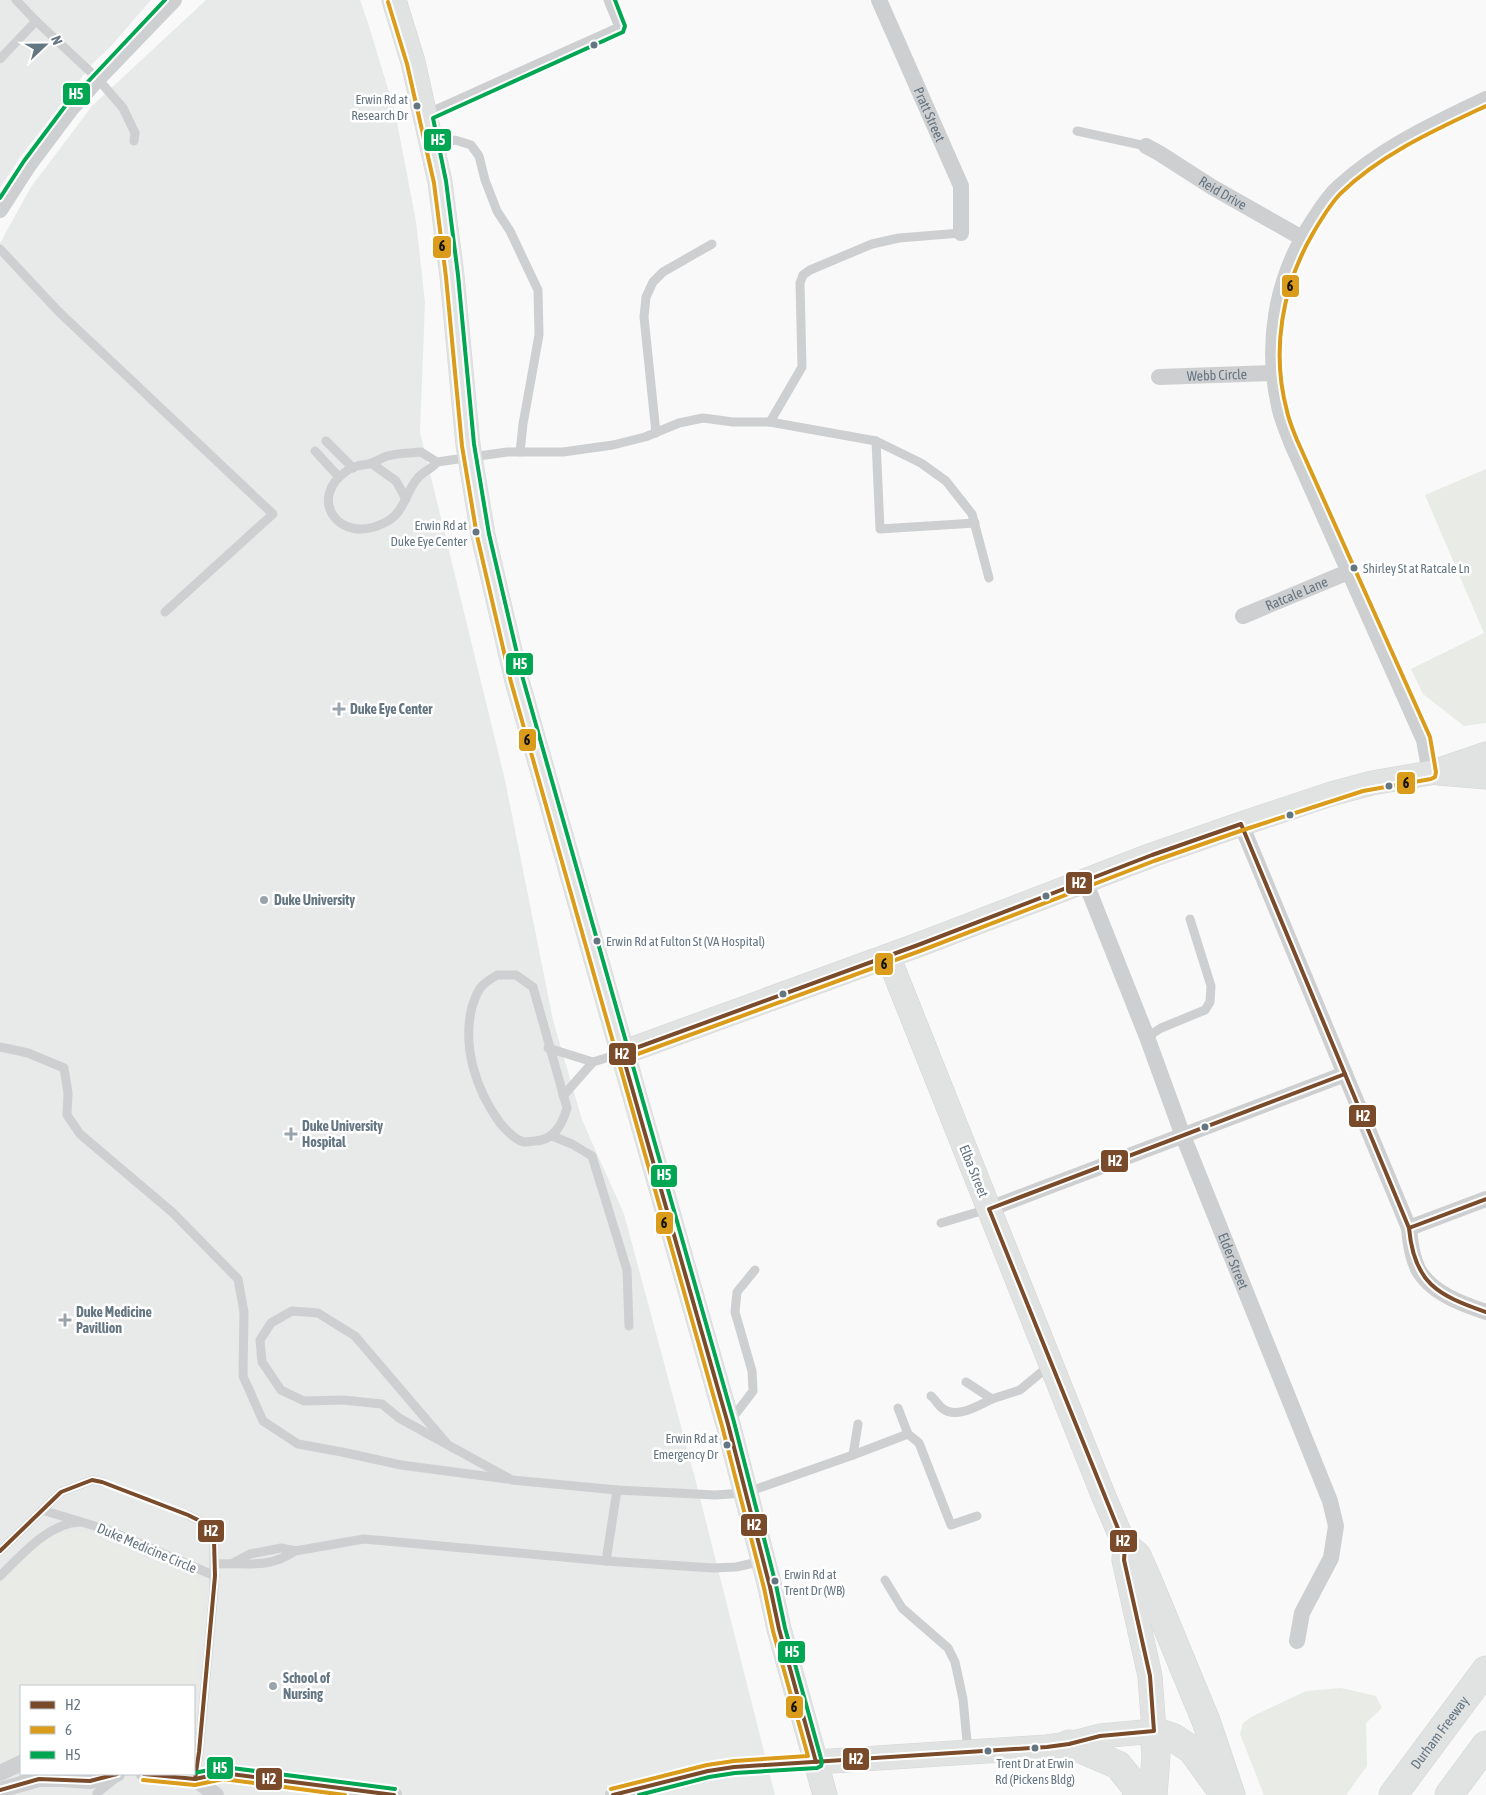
<svg xmlns="http://www.w3.org/2000/svg" width="1486" height="1795" font-family="'Asap Condensed',sans-serif">
  <rect width="100%" height="100%" fill="#f9f9f9"/>
  <!-- built -->
  <g fill="#e8e9e9" fill-rule="evenodd">
    <polygon points="0,0 151,0 111,46 92,64 21,156 0,188"/>
    <path d="M206 0H360L368 23 395 112 416 221 425 302 420 432 505 780 553 1020 582 1120 624 1214 696 1482 775 1795H0V243L31 187 92 106ZM21 1686H194V1774H21Z"/>
  </g>
  <!-- green -->
  <g fill="#e8ebe6">
    <polygon points="1486,469 1486,723 1464,726 1423,694 1411,669 1484,633 1425,495"/>
    <polygon points="64,1532 84,1532 195,1579 202,1588 203,1598 194,1713 194,1686 21,1686 21,1756 0,1763 0,1583 43,1541"/>
    <polygon points="1341,1688 1376,1696 1382,1708 1366,1723 1367,1766 1346,1795 1264,1795 1240,1734 1243,1723 1251,1717 1306,1691"/>
  </g>
  <g fill="none" stroke-linecap="round" stroke-linejoin="round">
    <!-- secondary casing -->
    <g stroke="#d5d6d7" stroke-width="25">
      <g id="secondary">
        <polyline points="394,0 413,62 440,182 452,276 468,445 483,535 517,681 728,1424 770,1587 779,1629 825,1795"/>
        <polyline points="1439,773 1486,777"/>
        <polyline points="622,1053 918,945 1152,855 1241,824 1331,794 1372,783 1430,773 1486,754"/>
        <polyline points="816,1762 1047,1747 1069,1744 1100,1736 1154,1731 1150,1676 1124,1560 1125,1546 1104,1497 888,956"/>
      </g>
    </g>
    <!-- highway casing -->
    <g stroke="#d5d6d6" stroke-width="29">
      <g id="highway">
        <polyline points="1125,1546 1137,1556 1149,1583 1206,1721 1231,1795"/>
        <polyline points="1069,1744 1118,1765 1135,1786 1137,1795"/>
        <polyline points="1153,1795 1156,1756 1154,1731 1174,1738 1192,1750 1221,1790"/>
        <path id="s6" d="M1393 1795 1486 1670"/>
        <polyline points="1449,1795 1486,1745"/>
      </g>
    </g>
    <!-- lane -->
    <g stroke="#cecfd0" stroke-width="9">
      <polyline points="16,0 36,21 98,79 123,108 135,133 134,141"/>
      <polyline points="0,59 36,21"/>
      <polyline points="426,114 619,27 608,0"/>
      <polyline points="1077,131 1146,146"/>
      <polyline points="432,147 455,140 471,145 479,156 485,180 497,211 510,231 538,290 539,335 523,424 520,452"/>
      <polyline points="0,249 59,312 273,514 165,612"/>
      <polyline points="770,422 802,367 800,283 803,275 810,270 872,244 899,238 961,233"/>
      <polyline points="656,433 644,317 646,297 653,282 663,272 712,244"/>
      <polyline points="326,441 353,468"/>
      <polyline points="876,441 880,529 975,523"/>
      <polyline points="315,451 339,477"/>
      <path d="M421 452 437 462C431 470 423 471 417 479 404 495 405 513 384 523 338 546 306 497 348 470 354 465 362 465 369 464 376 462 381 458 387 456 397 453 410 453 421 452Z"/>
      <polyline points="437,462 507,452 563,452 613,445 645,437 679,423 703,418 733,422 770,422 876,441 921,463 946,481 972,514 989,578"/>
      <polyline points="371,463 396,481 406,499"/>
      <path d="M497 975H516L533 987 567 1108C562 1125 554 1140 535 1141 532 1141 527 1142 524 1142 515 1140 506 1130 500 1123 476 1090 462 1047 472 1007 474 1001 477 991 482 986 486 982 492 978 497 975Z"/>
      <polyline points="1147,1037 1161,1028 1205,1010 1210,1002 1211,986 1190,919"/>
      <polyline points="0,1047 28,1053 64,1068 68,1093 67,1115 80,1134 172,1212 238,1279 244,1312 243,1376 263,1421 298,1444 342,1452 401,1465 507,1479"/>
      <polyline points="548,1048 593,1062 563,1096"/>
      <polyline points="593,1062 622,1053"/>
      <polyline points="552,1136 572,1144 592,1156 627,1270 629,1326"/>
      <polyline points="941,1223 988,1209"/>
      <polyline points="966,1382 992,1399 1020,1390 1050,1365"/>
      <path d="M931 1396C935 1399 938 1405 942 1408 956 1420 979 1405 992 1399"/>
      <polyline points="731,1420 753,1391 752,1371 735,1312 737,1292 755,1270"/>
      <polyline points="908,1434 919,1443 951,1525 977,1516"/>
      <polyline points="448,1445 399,1418 382,1404 343,1400 304,1401 281,1390 262,1362 260,1340 271,1323 292,1311 318,1313 355,1336 448,1445 512,1480 617,1490 715,1495 745,1493 853,1455 858,1424"/>
      <polyline points="853,1455 908,1434 898,1408"/>
      <polyline points="42,1510 108,1530 215,1576"/>
      <polyline points="188,1515 198,1520 211,1531 214,1540 214,1589 199,1752 195,1779"/>
      <polyline points="0,1551 61,1492 92,1480 102,1482"/>
      <polyline points="606,1561 713,1568 736,1567 763,1561"/>
      <polyline points="233,1563 250,1554 281,1548 295,1551 364,1539 606,1561 617,1490"/>
      <path d="M215 1564C245 1562 267 1570 295 1551"/>
      <path d="M0 1576C21 1556 48 1523 80 1522"/>
      <polyline points="885,1580 902,1608 948,1648 955,1662 963,1699 968,1752"/>
      <polyline points="97,1795 97,1793 116,1778"/>
    </g>
    <!-- street -->
    <g stroke="#cecfd0" stroke-width="16">
      <path id="s1" d="M879 0 961 186V233"/>
      <path id="s2" d="M1146 146 1159 153 1212 187 1302 238"/>
      <polyline points="0,210 29,165 71,109 98,79 174,0"/>
      <path id="s3" d="M1159 377 1275 373"/>
      <path id="s4" d="M1243 616 1348 572"/>
      <path d="M1430 773 1424 740 1291 442C1287 430 1281 418 1279 406 1265 343 1276 278 1311 224 1319 212 1327 198 1338 188 1381 148 1434 124 1486 99"/>
      <path d="M1241 824 1409 1228C1410 1241 1412 1257 1418 1269 1431 1293 1462 1304 1486 1312"/>
      <path id="s5" d="M1085 881 1147 1037 1183 1136 1330 1501 1336 1526 1331 1558 1302 1613 1297 1641"/>
      <polyline points="989,1209 1345,1074"/>
      <polyline points="1409,1228 1486,1199"/>
      <polyline points="0,1773 21,1763"/>
      <polyline points="144,1774 195,1779 223,1773 394,1795"/>
      <polyline points="195,1779 216,1795"/>
      <polyline points="0,1790 39,1779 62,1779 90,1781 117,1774"/>
      <polyline points="613,1795 708,1771 734,1767 816,1762"/>
    </g>
    <!-- secondary -->
    <use href="#secondary" stroke="#e1e2e2" stroke-width="24"/>
    <!-- highway -->
    <use href="#highway" stroke="#e1e2e2" stroke-width="28"/>
    <!-- bus-1 casing -->
    <g stroke="#fff" stroke-width="8">
      <g id="bus-1">
        <polyline points="1409,1228 1486,1199"/>
        <polyline points="0,1551 61,1492 92,1480 102,1482 188,1515 198,1520 211,1531 214,1540 215,1576 199,1752 195,1779"/>
        <path d="M816 1762 779 1629 770 1587 728 1424 622 1053 918 945 1152 855 1241 824 1409 1228C1414 1283 1437 1295 1486 1312"/>
        <polyline points="144,1774 195,1779 223,1773 394,1795"/>
        <polyline points="0,1790 39,1779 90,1781 117,1774"/>
        <polyline points="613,1795 708,1771 734,1767 1047,1747 1069,1744 1100,1736 1154,1731 1150,1676 1124,1560 1125,1546 989,1209 1345,1074"/>
      </g>
    </g>
    <!-- bus-2 casing -->
    <g stroke="#fff" stroke-width="8">
      <g id="bus-2">
        <polyline points="388,2 407,64 434,183 446,277 462,446 477,536 511,682 722,1426 764,1588 773,1631 808,1756 734,1761 707,1765 611,1789"/>
        <path d="M624 1059 920 951 1154 861 1243 830 1363 791 1431 779 1435 777 1436 772 1430 737 1297 440C1293 430 1289 421 1287 411 1271 352 1282 287 1312 235 1320 221 1329 206 1340 194 1381 154 1435 130 1486 106"/>
        <polyline points="143,1780 195,1785 223,1779 345,1795"/>
      </g>
    </g>
    <!-- bus-3 casing -->
    <g stroke="#fff" stroke-width="8">
      <g id="bus-3">
        <polyline points="615,0 625,26 623,32 433,118 446,181 458,275 474,444 489,534 523,679 734,1422 776,1585 785,1628 822,1762 821,1766 817,1768 735,1773 709,1777 639,1795"/>
        <polyline points="0,198 24,161 66,105 165,0"/>
        <polyline points="194,1773 224,1767 395,1789"/>
      </g>
    </g>
    <!-- bus-1 -->
    <use href="#bus-1" stroke="#7a4b2a" stroke-width="4"/>
    <!-- bus-2 -->
    <use href="#bus-2" stroke="#da9c1a" stroke-width="4"/>
    <!-- bus-3 -->
    <use href="#bus-3" stroke="#00a651" stroke-width="4"/>
  </g>
  <!-- markers -->
  <g fill="#657683" stroke="#fff" stroke-width="2">
    <circle cx="594" cy="45" r="4.5"/>
    <circle cx="417" cy="106" r="4.5"/>
    <circle cx="476" cy="532" r="4.5"/>
    <circle cx="1354" cy="568" r="4.5"/>
    <circle cx="1389" cy="786" r="4.5"/>
    <circle cx="1290" cy="815" r="4.5"/>
    <circle cx="1046" cy="896" r="4.5"/>
    <circle cx="597" cy="941" r="4.5"/>
    <circle cx="783" cy="994" r="4.5"/>
    <circle cx="1205" cy="1127" r="4.5"/>
    <circle cx="727" cy="1445" r="4.5"/>
    <circle cx="775" cy="1581" r="4.5"/>
    <circle cx="1035" cy="1748" r="4.5"/>
    <circle cx="988" cy="1751" r="4.5"/>
  </g>
  <g fill="#99a4ac" stroke="#fff" stroke-width="2">
    <path d="M336.5 701.5h5v5h5v5h-5v5h-5v-5h-5v-5h5z"/>
    <circle cx="264" cy="900" r="5"/>
    <path d="M288.5 1126.5h5v5h5v5h-5v5h-5v-5h-5v-5h5z"/>
    <path d="M62.5 1312.5h5v5h5v5h-5v5h-5v-5h-5v-5h5z"/>
    <circle cx="273" cy="1686" r="5"/>
  </g>
  <g text-anchor="middle" stroke-width="5" stroke-linejoin="round" paint-order="stroke">
    <!-- bus labels -->
    <g font-size="13" fill="#657683" stroke="#fff" text-anchor="end">
      <text x="408" y="104">Erwin Rd at<tspan x="408" dy="16">Research Dr</tspan></text>
      <text x="467" y="530">Erwin Rd at<tspan x="467" dy="16">Duke Eye Center</tspan></text>
      <text x="1363" y="573" text-anchor="start">Shirley St at Ratcale Ln</text>
      <text x="606" y="946" text-anchor="start">Erwin Rd at Fulton St (VA Hospital)</text>
      <text x="718" y="1443">Erwin Rd at<tspan x="718" dy="16">Emergency Dr</tspan></text>
      <text x="784" y="1579" text-anchor="start">Erwin Rd at<tspan x="784" dy="16">Trent Dr (WB)</tspan></text>
      <text x="1035" y="1768" text-anchor="middle">Trent Dr at Erwin<tspan x="1035" dy="16">Rd (Pickens Bldg)</tspan></text>
    </g>
    <!-- street labels -->
    <g font-size="14" fill="#657683" stroke="#fff">
      <text dy="5" stroke="none"><textPath href="#s1" startOffset="125">Pratt Street</textPath></text>
      <text dy="5" stroke="none"><textPath href="#s2" startOffset="90">Reid Drive</textPath></text>
      <text dy="5" stroke="none"><textPath href="#s3" startOffset="58">Webb Circle</textPath></text>
      <text dy="5" stroke="none"><textPath href="#s4" startOffset="58">Ratcale Lane</textPath></text>
      <text transform="translate(974 1171) rotate(68)" y="5">Elba Street</text>
      <text dy="5" stroke="none"><textPath href="#s5" startOffset="408">Elder Street</textPath></text>
      <text transform="translate(147 1548) rotate(23)" y="5">Duke Medicine Circle</text>
      <text dy="5" stroke="none"><textPath href="#s6" startOffset="78">Durham Freeway</textPath></text>
    </g>
    <!-- poi labels -->
    <g font-size="14" font-weight="bold" fill="#657683" stroke="#fff" text-anchor="start">
      <text x="350" y="714">Duke Eye Center</text>
      <text x="274" y="905">Duke University</text>
      <text x="302" y="1131">Duke University<tspan x="302" dy="16">Hospital</tspan></text>
      <text x="76" y="1317">Duke Medicine<tspan x="76" dy="16">Pavillion</tspan></text>
      <text x="283" y="1683">School of<tspan x="283" dy="16">Nursing</tspan></text>
    </g>
  </g>
  <g stroke="#fff" stroke-width="2">
    <rect x="62" y="82" width="29" height="24" rx="5" fill="#00a651"/>
    <rect x="423" y="128" width="29" height="24" rx="5" fill="#00a651"/>
    <rect x="432" y="235" width="20" height="24" rx="5" fill="#da9c1a"/>
    <rect x="1281" y="274" width="19" height="24" rx="5" fill="#da9c1a"/>
    <rect x="505" y="652" width="29" height="24" rx="5" fill="#00a651"/>
    <rect x="518" y="728" width="19" height="24" rx="5" fill="#da9c1a"/>
    <rect x="1396" y="771" width="20" height="24" rx="5" fill="#da9c1a"/>
    <rect x="1065" y="871" width="28" height="24" rx="5" fill="#7a4b2a"/>
    <rect x="874" y="952" width="20" height="24" rx="5" fill="#da9c1a"/>
    <rect x="608" y="1042" width="29" height="24" rx="5" fill="#7a4b2a"/>
    <rect x="1348" y="1104" width="29" height="24" rx="5" fill="#7a4b2a"/>
    <rect x="1100" y="1149" width="29" height="24" rx="5" fill="#7a4b2a"/>
    <rect x="650" y="1164" width="28" height="24" rx="5" fill="#00a651"/>
    <rect x="655" y="1211" width="19" height="24" rx="5" fill="#da9c1a"/>
    <rect x="740" y="1513" width="28" height="24" rx="5" fill="#7a4b2a"/>
    <rect x="197" y="1519" width="28" height="24" rx="5" fill="#7a4b2a"/>
    <rect x="1109" y="1529" width="29" height="24" rx="5" fill="#7a4b2a"/>
    <rect x="777" y="1640" width="29" height="24" rx="5" fill="#00a651"/>
    <rect x="785" y="1695" width="19" height="24" rx="5" fill="#da9c1a"/>
    <rect x="842" y="1747" width="28" height="24" rx="5" fill="#7a4b2a"/>
    <rect x="206" y="1756" width="28" height="24" rx="5" fill="#00a651"/>
    <rect x="255" y="1767" width="28" height="24" rx="5" fill="#7a4b2a"/>
  </g>
  <g font-size="14" text-anchor="middle" font-weight="bold" fill="#fff">
    <text x="76" y="99">H5</text>
    <text x="438" y="145">H5</text>
    <text x="520" y="669">H5</text>
    <text x="1079" y="888">H2</text>
    <text x="622" y="1059">H2</text>
    <text x="1363" y="1121">H2</text>
    <text x="1115" y="1166">H2</text>
    <text x="664" y="1180">H5</text>
    <text x="754" y="1530">H2</text>
    <text x="211" y="1536">H2</text>
    <text x="1123" y="1546">H2</text>
    <text x="792" y="1657">H5</text>
    <text x="856" y="1764">H2</text>
    <text x="220" y="1773">H5</text>
    <text x="269" y="1784">H2</text>
  </g>
  <g font-size="14" text-anchor="middle" font-weight="bold" fill="#111">
    <text x="442" y="251">6</text>
    <text x="1290" y="291">6</text>
    <text x="527" y="745">6</text>
    <text x="1406" y="788">6</text>
    <text x="884" y="969">6</text>
    <text x="664" y="1228">6</text>
    <text x="794" y="1712">6</text>
  </g>
  <!-- legend -->
  <rect x="20" y="1685" width="175" height="90" fill="#ffffff" stroke="#c1c8cd"/>
  <rect x="30" y="1701" width="25" height="8" fill="#7a4b2a" stroke="#c1c8cd"/>
  <text x="65" y="1710" font-size="15" fill="#657683">H2</text>
  <rect x="30" y="1726" width="25" height="8" fill="#da9c1a" stroke="#c1c8cd"/>
  <text x="65" y="1735" font-size="15" fill="#657683">6</text>
  <rect x="30" y="1751" width="25" height="8" fill="#00a651" stroke="#c1c8cd"/>
  <text x="65" y="1760" font-size="15" fill="#657683">H5</text>
  <!-- north arrow -->
  <g transform="translate(45 45) rotate(68)" stroke="#ffffff" stroke-width="4" paint-order="stroke">
  <path d="M0-4L9 19L0 12L-9 19Z" fill="#657683"/>
  <text y="-8" font-size="14" font-weight="bold" text-anchor="middle" fill="#657683">N</text>
  </g>
</svg>
